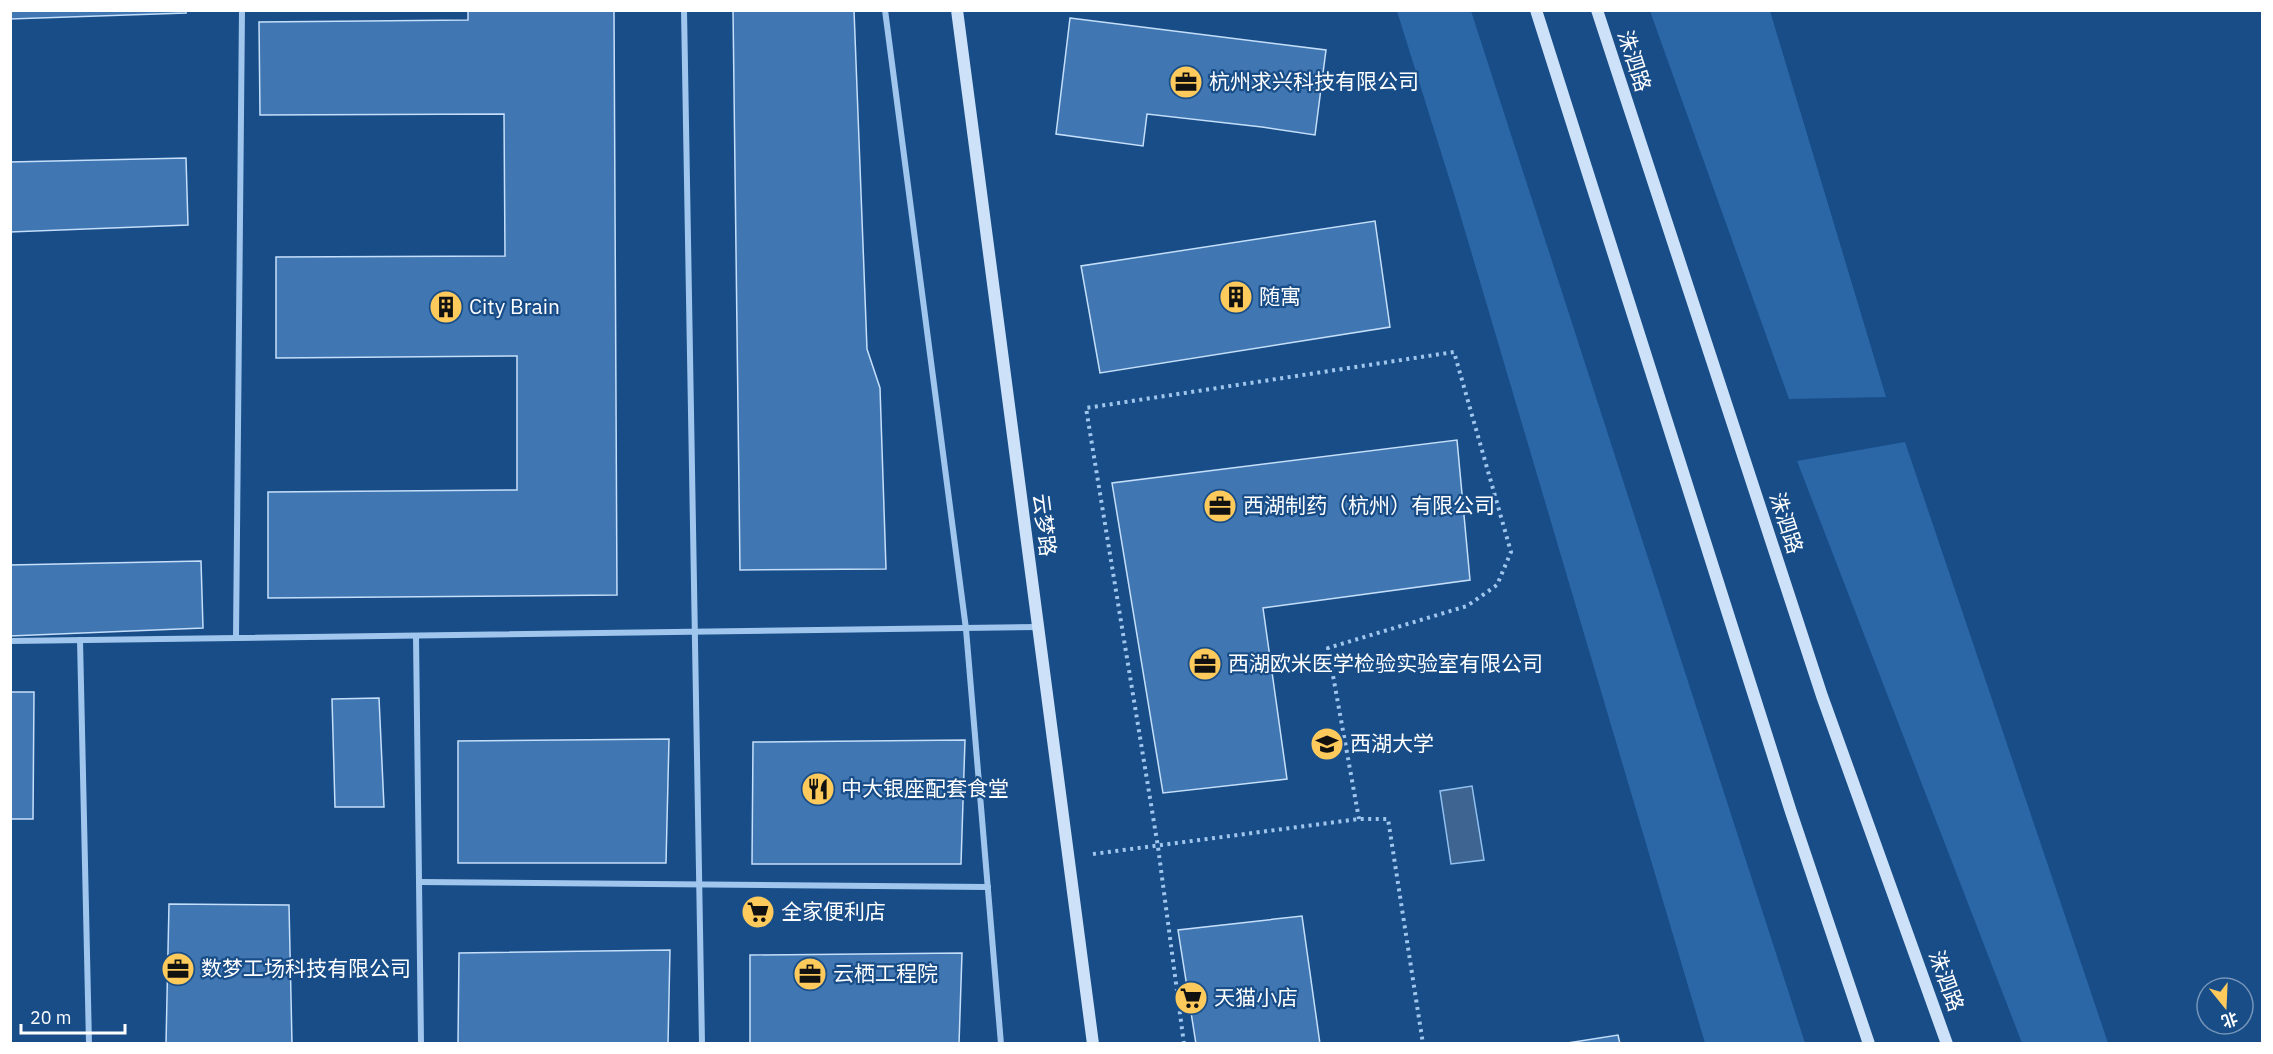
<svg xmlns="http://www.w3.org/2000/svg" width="2273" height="1054" font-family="'IBM Plex Sans','Noto Sans SC',sans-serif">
  <rect width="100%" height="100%" fill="#184d88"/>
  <!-- green -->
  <g fill="#2b67a6">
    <polygon points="1397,11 1471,11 1805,1043 1705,1043 1455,197"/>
    <polygon points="1650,11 1770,11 1886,397 1789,399"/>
    <polygon points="1905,442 2108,1043 2022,1043 1797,461"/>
  </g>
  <!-- water -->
  <polygon fill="#3e6591" stroke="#92c1f0" stroke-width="1.5" points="1472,786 1484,860 1451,864 1440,791"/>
  <!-- building -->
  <g fill="#4077b2" stroke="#c5dffa" stroke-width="1.5">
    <polygon points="10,10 186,10 186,13 10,19"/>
    <polygon points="468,10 614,10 617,595 268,598 268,492 517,490 517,356 276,358 276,257 505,256 504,114 260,115 259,22 468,20"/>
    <polygon points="733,10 854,10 867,349 880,388 886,569 740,570"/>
    <polygon points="1070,18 1326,50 1315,135 1262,127 1147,114 1143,146 1056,134"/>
    <polygon points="186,158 188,225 10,232 10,162"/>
    <polygon points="1375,221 1390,327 1100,373 1081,266"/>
    <polygon points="1457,440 1470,580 1263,608 1287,779 1163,793 1112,483"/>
    <polygon points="201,561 203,628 10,636 10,565"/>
    <polygon points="10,692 34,692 33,819 10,819"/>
    <polygon points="379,698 384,807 335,807 332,699"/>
    <polygon points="669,739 666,863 458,863 458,741"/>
    <polygon points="965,740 961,864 752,864 753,742"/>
    <polygon points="169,904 289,905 292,1044 166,1044"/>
    <polygon points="1302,916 1320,1044 1196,1044 1178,930"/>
    <polygon points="670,950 668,1044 458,1044 459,953"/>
    <polygon points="962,953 959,1044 750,1044 750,955"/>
    <polygon points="1618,1035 1620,1044 1561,1044"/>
  </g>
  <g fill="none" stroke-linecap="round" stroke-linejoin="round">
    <!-- path -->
    <g stroke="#a0c6ed" stroke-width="4" stroke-dasharray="3 4.5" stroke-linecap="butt">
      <polyline points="1093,854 1359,819 1388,819 1423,1044"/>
      <polyline points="1184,1044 1158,847 1086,408 1454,352 1511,552 1497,585 1467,606 1328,648 1359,819"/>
    </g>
    <!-- street -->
    <g stroke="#a0c6ed" stroke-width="6">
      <polyline points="684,10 702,1044"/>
      <polyline points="885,10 966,629 1001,1044"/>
      <polyline points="416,636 421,1044"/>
      <polyline points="236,638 242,10"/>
      <polyline points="80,640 89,1044"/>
      <polyline points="10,641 1038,627"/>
      <polyline points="419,882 988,887"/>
    </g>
    <!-- secondary -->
    <g stroke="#cde2f9" stroke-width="12">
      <polyline points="957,10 1093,1044"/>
      <polyline points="1536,10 1791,812 1869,1044"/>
      <polyline points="1597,10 1822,696 1947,1044"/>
    </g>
  </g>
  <!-- icons -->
  <defs>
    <g id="office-disc" transform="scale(1.725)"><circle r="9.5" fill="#ffca5c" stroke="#184d88"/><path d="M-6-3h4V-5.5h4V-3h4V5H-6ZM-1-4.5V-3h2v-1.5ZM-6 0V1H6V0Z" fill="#111"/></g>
    <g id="building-disc" transform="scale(1.725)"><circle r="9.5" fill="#ffca5c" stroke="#184d88"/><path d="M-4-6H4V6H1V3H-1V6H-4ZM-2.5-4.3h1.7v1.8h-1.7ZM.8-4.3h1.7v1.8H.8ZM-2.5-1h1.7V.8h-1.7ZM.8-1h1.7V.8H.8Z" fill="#111"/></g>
    <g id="university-disc" transform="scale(1.725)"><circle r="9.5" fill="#ffca5c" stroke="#184d88"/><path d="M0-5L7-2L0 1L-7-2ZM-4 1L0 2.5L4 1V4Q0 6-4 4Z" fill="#111"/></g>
    <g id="restaurant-disc" transform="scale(1.725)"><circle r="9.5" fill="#ffca5c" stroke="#184d88"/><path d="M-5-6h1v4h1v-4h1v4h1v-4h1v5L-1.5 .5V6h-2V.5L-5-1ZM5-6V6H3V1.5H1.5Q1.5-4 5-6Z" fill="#111"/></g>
    <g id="supermarket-disc" transform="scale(1.725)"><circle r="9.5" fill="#ffca5c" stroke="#184d88"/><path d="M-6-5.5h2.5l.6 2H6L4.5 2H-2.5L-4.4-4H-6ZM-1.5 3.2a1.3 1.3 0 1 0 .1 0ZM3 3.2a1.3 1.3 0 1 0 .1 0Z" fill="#111"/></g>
  </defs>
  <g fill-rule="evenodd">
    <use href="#office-disc" x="1186" y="82"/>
    <use href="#building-disc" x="1236" y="297"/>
    <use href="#building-disc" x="446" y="307"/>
    <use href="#office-disc" x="1220" y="506"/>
    <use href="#office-disc" x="1205" y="664"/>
    <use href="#university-disc" x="1327" y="744"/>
    <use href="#restaurant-disc" x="818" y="789"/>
    <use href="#supermarket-disc" x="758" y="912"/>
    <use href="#office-disc" x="178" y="969"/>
    <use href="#office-disc" x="810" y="974"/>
    <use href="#supermarket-disc" x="1191" y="998"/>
  </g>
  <g text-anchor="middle" stroke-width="4.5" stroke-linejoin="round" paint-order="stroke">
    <!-- street labels -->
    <g font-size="21" fill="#fff" stroke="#184d88">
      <text transform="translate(1634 61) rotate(72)" y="7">洙泗路</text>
      <text transform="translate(1786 523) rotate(72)" y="7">洙泗路</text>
      <text transform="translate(1044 525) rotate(83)" y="7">云梦路</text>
      <text transform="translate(1946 981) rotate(70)" y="7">洙泗路</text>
    </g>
    <!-- poi labels -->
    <g font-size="21" fill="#fff" stroke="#184d88" text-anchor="start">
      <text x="1209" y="89">杭州求兴科技有限公司</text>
      <text x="1259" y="304">随寓</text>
      <text x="469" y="314">City Brain</text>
      <text x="1243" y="513">西湖制药（杭州）有限公司</text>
      <text x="1228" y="671">西湖欧米医学检验实验室有限公司</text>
      <text x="1350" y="751">西湖大学</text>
      <text x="841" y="796">中大银座配套食堂</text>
      <text x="781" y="919">全家便利店</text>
      <text x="201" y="976">数梦工场科技有限公司</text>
      <text x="833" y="981">云栖工程院</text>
      <text x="1214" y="1005">天猫小店</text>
    </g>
  </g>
  <!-- border -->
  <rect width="2273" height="1054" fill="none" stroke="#ffffff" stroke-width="24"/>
  <!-- north arrow -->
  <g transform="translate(2225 1006) rotate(162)"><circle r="28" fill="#184d88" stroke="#7494b8" stroke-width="1.5"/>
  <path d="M0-4.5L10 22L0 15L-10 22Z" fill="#ffca5c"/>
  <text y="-9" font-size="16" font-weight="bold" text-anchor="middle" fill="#ffffff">北</text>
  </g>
  <!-- scale -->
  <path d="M21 1024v9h104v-9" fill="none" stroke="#ffffff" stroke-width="3"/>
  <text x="30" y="1024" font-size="18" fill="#ffffff" stroke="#184d88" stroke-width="4.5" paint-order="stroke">20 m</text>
</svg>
